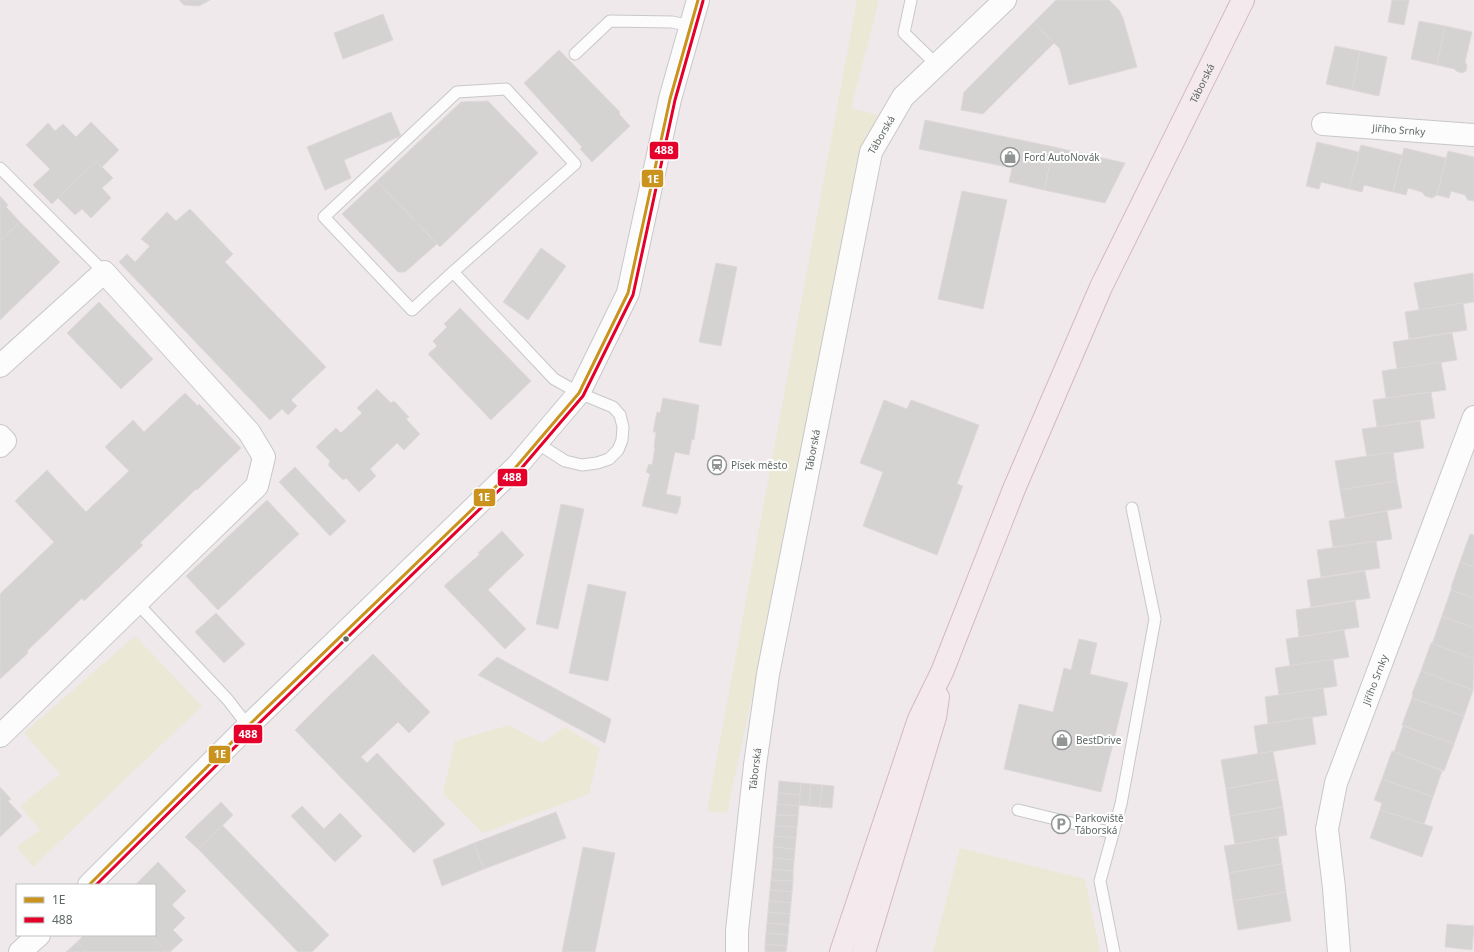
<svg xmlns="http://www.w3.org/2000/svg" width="1474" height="952" font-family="'Noto Sans',sans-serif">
  <rect width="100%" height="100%" fill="#efe9eb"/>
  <!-- green -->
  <g fill="#ebe8d6">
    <polygon points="857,0 879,0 851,108 877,115 727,813 707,811"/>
    <polygon points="135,636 202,706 33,867 17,847 40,830 20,806 60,774 24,733"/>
    <polygon points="509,725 542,743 565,727 600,748 589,794 483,833 443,793 455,741"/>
    <polygon points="960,848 1085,879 1100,952 933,952"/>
  </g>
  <!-- building -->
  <g fill="#d5d2d2" stroke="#ded8da">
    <polygon points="179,0 210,0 199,6 184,5"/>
    <polygon points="1056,0 1109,0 1119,10 1123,18 1137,67 1069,85 1060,49 1034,22"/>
    <polygon points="1392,0 1409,0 1404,25 1388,22"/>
    <polygon points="383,14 393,40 343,59 334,33"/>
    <polygon points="1419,21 1445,26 1437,65 1411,59"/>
    <polygon points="1034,22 1054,43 983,114 961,110 964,92"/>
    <polygon points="1445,26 1472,32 1465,62 1467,65 1466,71 1462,73 1456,71 1455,69 1437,65"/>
    <polygon points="1335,46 1360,51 1352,90 1326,84"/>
    <polygon points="559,50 620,112 619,114 630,126 592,162 580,149 582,147 524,83"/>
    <polygon points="1360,51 1387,57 1379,96 1352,90"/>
    <polygon points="488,101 538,153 440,247 377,181 461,102"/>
    <polygon points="391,112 401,136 344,160 351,178 325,190 307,147"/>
    <polygon points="925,120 1054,147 1044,190 1009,182 1012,168 919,149"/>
    <polygon points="91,122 119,150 102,167 96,161 52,204 33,185 50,169 26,145 48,123 55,131 63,124 76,137"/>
    <polygon points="1317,142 1359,152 1349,189 1321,182 1319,189 1306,186"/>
    <polygon points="1361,145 1402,155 1393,192 1364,185 1362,192 1349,189"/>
    <polygon points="1054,147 1125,163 1105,203 1044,190"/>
    <polygon points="1404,148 1446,158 1437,195 1432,198 1425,196 1422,192 1408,188 1406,195 1393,192"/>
    <polygon points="1448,151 1474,157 1474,201 1468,200 1465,195 1451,191 1449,198 1437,195"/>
    <polygon points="96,161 113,178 102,188 111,198 91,218 82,209 75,215 58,198"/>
    <polygon points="377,181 437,244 405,272 398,272 342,214"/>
    <polygon points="962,191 1007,200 983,309 938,299"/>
    <polygon points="0,196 8,205 6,207 20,222 0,241"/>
    <polygon points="190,209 233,254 225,262 326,367 291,400 297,406 288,415 282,409 270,420 119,262 127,254 135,262 150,246 141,239 167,212 176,221"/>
    <polygon points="20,222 60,262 0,320 0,241"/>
    <polygon points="541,248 566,266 528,320 503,302"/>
    <polygon points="716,263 737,267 721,346 699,342"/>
    <polygon points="1473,273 1474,302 1419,310 1414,283"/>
    <polygon points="99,302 153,359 121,389 67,333"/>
    <polygon points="1463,303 1467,330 1409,339 1405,312"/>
    <polygon points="460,308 531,381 491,420 428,354 437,346 433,341 447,327 444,324"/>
    <polygon points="1452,333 1457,360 1397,369 1393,342"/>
    <polygon points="1441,362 1446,390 1386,398 1382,371"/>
    <polygon points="377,389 391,403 394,401 409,417 406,419 420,434 404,450 397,443 370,469 376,476 359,492 346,478 343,480 328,465 330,461 316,447 336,428 341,433 362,413 357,408"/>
    <polygon points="1431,392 1435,418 1377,427 1373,400"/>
    <polygon points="185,393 198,406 199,404 241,448 197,490 196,489 140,543 143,545 84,601 82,598 27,651 28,653 0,679 0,594 54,542 15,501 47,470 86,512 129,471 105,447 133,420 144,432"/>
    <polygon points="663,398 699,405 694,440 692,439 689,455 675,452 666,494 681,497 680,502 681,502 677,514 642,506 650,474 646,472 649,464 652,465 655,448 654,448 656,432 653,432 657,412 660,413"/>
    <polygon points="884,400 907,409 911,400 979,425 957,484 963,486 937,555 863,526 883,472 860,463"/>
    <polygon points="1420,421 1424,448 1367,457 1362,429"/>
    <polygon points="1393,452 1397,481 1340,490 1335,461"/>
    <polygon points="295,467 346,521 330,536 279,482"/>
    <polygon points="1397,481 1402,508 1345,518 1340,490"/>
    <polygon points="267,500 299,534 218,610 186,576"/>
    <polygon points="561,504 584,509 558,629 536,624"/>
    <polygon points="1387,511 1392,539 1333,547 1329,521"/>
    <polygon points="502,531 524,555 488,590 526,629 505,649 444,586 480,554 478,553"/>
    <polygon points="1470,534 1474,535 1474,567 1460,562"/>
    <polygon points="1376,541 1380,568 1321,577 1317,550"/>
    <polygon points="1460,562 1474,567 1474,598 1451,590 1452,587 1451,587"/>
    <polygon points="1365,571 1370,598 1311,607 1307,580"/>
    <polygon points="588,584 626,592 608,681 569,673"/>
    <polygon points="1451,590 1474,598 1474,628 1442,616"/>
    <polygon points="1355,601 1359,627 1299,637 1296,610"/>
    <polygon points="216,613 245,644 224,663 195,632"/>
    <polygon points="1442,616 1474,628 1474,659 1432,644"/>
    <polygon points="1344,630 1349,657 1290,666 1286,639"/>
    <polygon points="1079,639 1097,643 1090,674 1128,683 1101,792 1004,769 1019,704 1053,712 1064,668 1071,670"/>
    <polygon points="1431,643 1474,659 1473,690 1421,671"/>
    <polygon points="373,654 430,712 409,733 398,722 361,757 367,763 377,753 445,824 414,853 295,730 329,696"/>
    <polygon points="497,657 611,719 605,743 478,675"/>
    <polygon points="1333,659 1337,686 1279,695 1275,668"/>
    <polygon points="1421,671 1473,690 1464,716 1412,698 1413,694 1412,694"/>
    <polygon points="1323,688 1327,715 1268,724 1265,697"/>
    <polygon points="1412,698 1464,716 1454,744 1402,725"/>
    <polygon points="1312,717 1316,744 1258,754 1254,726"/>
    <polygon points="1403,726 1454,744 1444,771 1394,752"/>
    <polygon points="1273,751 1278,779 1226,789 1221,760"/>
    <polygon points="1392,751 1442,771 1433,797 1382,779"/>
    <polygon points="1278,779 1283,807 1230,816 1226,789"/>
    <polygon points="1382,779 1433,797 1424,824 1380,810 1382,803 1374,800"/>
    <polygon points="779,781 801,783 800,795 778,793"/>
    <polygon points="801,783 811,784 809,806 799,805"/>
    <polygon points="811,784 822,785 820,807 809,806"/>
    <polygon points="822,785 834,786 832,808 820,807"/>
    <polygon points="0,787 11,799 8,801 22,816 0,837"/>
    <polygon points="778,793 800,795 799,806 777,804"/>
    <polygon points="221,802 233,815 198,849 185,837"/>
    <polygon points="777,804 799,806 798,816 776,815"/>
    <polygon points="302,806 324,829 340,813 362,836 335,862 291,816"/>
    <polygon points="1283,807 1287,835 1235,844 1230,816"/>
    <polygon points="1380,810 1433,827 1422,857 1370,838"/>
    <polygon points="556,812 566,838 484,869 474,843"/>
    <polygon points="776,815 798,816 797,827 775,826"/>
    <polygon points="222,825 329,935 312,952 298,952 198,849"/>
    <polygon points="775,826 797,827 796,838 774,836"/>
    <polygon points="774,836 796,838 795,849 773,847"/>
    <polygon points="1278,837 1282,864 1229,873 1224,846"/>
    <polygon points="474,843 484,869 442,886 433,860"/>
    <polygon points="583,847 615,853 595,952 562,952"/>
    <polygon points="773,847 795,849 794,860 773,858"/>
    <polygon points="773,858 794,860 793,871 772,869"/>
    <polygon points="158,862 186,891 172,905 185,918 173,930 183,940 170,952 167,952 150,935 155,935 155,885 135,885"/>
    <polygon points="1282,864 1286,892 1233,901 1229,873"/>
    <polygon points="772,869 793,871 793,881 771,880"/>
    <polygon points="771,880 793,881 792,892 770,890"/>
    <polygon points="770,890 792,892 791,903 769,901"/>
    <polygon points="1286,892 1291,921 1238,930 1233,901"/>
    <polygon points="769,901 791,903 790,914 768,912"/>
    <polygon points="768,912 790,914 789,925 767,923"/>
    <polygon points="767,923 789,925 788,935 766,933"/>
    <polygon points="1447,924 1474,926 1472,950 1445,947"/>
    <polygon points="766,933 788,935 787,946 765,944"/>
    <polygon points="84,935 150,935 167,952 87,952 77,942"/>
    <polygon points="77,942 87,952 66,952"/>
    <polygon points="765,944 787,946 786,952 765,952"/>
  </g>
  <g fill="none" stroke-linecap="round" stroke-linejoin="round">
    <!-- lane casing -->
    <g stroke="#c8c8c8" stroke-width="13">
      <g id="lane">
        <polyline points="911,0 904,33 937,65"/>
        <polyline points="575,54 610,21 672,22 691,26"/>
        <polyline points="0,168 104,272"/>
        <polyline points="453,272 412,310 324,217 457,92 506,89 575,164 453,272 554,379 579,393 613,407 620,415 623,427 622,440 618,450 609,459 597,463 582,465 565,461 537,443"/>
        <polyline points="137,603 228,700 248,726"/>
        <polyline points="1018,810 1113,833"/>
        <polyline points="1114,952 1100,881 1121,804 1155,619 1132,508"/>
      </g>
    </g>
    <!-- street casing -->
    <g stroke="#c8c8c8" stroke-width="24">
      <g id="street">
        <path id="s1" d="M1323 124 1474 135"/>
        <polyline points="0,366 104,272 249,432 264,457 257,486 0,736"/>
        <polyline points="0,436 5,441 0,446"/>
        <polyline points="89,885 248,726 516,467 579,393 628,293 670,99 698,0"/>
        <polyline points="20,952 39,935"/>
        <path id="s2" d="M737 952V931L755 765 768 674 871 152 903 97 1005 0"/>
        <path id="s3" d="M1339 952 1334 888 1327 829 1336 783 1474 417"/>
      </g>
    </g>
    <!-- primary casing -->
    <g stroke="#d7b7c1" stroke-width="24">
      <g id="primary">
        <path id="s4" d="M841 952 919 719 942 672 1014 489 1101 287 1243 0"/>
        <polyline points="864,952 935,717 938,697"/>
      </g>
    </g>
    <!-- lane -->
    <use href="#lane" stroke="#fdfcfc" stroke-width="11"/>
    <!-- street -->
    <use href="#street" stroke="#fdfcfc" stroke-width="22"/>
    <!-- primary -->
    <use href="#primary" stroke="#f4e9ec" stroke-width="22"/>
    <!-- bus-1 casing -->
    <g stroke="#fff" stroke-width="6">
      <polyline id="bus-1" points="89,885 248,726 516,467 579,393 628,293 670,99 698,0"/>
    </g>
    <!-- bus-2 casing -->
    <g stroke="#fff" stroke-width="6">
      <polyline id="bus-2" points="96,885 252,730 519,471 583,396 633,295 675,100 703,1"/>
    </g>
    <!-- bus-1 -->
    <use href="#bus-1" stroke="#c9931e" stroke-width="3"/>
    <!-- bus-2 -->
    <use href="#bus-2" stroke="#e4002b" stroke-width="3"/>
  </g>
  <!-- icons -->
  <defs>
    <g id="shop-ring" transform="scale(1)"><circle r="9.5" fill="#fff" stroke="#919593" stroke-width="1.5"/><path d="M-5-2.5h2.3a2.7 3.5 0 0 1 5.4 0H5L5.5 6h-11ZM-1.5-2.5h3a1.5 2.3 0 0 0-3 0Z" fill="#919593"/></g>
    <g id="station-ring" transform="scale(1)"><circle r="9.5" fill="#fff" stroke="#919593" stroke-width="1.5"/><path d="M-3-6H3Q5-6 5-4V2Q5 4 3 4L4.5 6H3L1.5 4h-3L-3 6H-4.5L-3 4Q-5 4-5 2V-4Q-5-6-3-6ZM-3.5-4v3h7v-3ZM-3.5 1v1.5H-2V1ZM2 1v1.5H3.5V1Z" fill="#919593"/></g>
    <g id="parking-ring" transform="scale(1)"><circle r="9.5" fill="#fff" stroke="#919593" stroke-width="1.5"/><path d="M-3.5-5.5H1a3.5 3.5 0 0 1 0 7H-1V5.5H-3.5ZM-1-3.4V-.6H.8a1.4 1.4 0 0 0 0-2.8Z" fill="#919593"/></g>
  </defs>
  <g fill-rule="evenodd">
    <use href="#shop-ring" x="1010" y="157"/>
    <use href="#station-ring" x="717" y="465"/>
    <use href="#shop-ring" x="1062" y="740"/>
    <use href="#parking-ring" x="1061" y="824"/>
  </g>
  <!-- markers -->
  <circle fill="#5e6863" stroke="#fff" stroke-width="1.5" cx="346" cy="639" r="3.5"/>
  <g text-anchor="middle" stroke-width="4" stroke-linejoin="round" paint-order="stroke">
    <!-- street labels -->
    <g font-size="10" fill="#5e6863" stroke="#fff">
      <text dy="4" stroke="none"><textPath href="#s4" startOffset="942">Táborská</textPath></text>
      <text dy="4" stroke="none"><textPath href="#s1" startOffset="76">Jiřího Srnky</textPath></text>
      <text dy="4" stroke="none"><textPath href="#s2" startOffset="832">Táborská</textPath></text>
      <text dy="4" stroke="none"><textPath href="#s2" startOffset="508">Táborská</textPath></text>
      <text dy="4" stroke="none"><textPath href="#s3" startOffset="281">Jiřího Srnky</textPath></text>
      <text dy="4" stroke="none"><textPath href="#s2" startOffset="184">Táborská</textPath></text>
    </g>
    <!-- poi labels -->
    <g font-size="10" fill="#5e6863" stroke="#fff" text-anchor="start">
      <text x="1024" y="161">Ford AutoNovák</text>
      <text x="731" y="469">Písek město</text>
      <text x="1076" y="744">BestDrive</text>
      <text x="1075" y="822">Parkoviště<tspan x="1075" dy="12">Táborská</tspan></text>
    </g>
  </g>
  <g stroke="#fff" stroke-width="1.5">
    <rect x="649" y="141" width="30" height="19" rx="4" fill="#e4002b"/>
    <rect x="641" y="169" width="23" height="19" rx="4" fill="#c9931e"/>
    <rect x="497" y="468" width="31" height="19" rx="4" fill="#e4002b"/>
    <rect x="473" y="488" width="23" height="19" rx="4" fill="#c9931e"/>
    <rect x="233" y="724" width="30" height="20" rx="4" fill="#e4002b"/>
    <rect x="208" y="745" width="23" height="19" rx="4" fill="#c9931e"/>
  </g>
  <g font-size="11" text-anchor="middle" font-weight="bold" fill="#fff">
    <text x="664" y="154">488</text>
    <text x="653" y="183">1E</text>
    <text x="512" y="481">488</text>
    <text x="484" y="501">1E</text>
    <text x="248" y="738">488</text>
    <text x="220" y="758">1E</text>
  </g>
  <!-- legend -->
  <rect x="16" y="884" width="140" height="52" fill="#ffffff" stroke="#bfc3c1"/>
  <rect x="24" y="897" width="20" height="6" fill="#c9931e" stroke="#bfc3c1"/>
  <text x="52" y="904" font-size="12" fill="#5e6863">1E</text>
  <rect x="24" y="917" width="20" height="6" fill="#e4002b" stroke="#bfc3c1"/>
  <text x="52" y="924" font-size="12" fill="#5e6863">488</text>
</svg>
